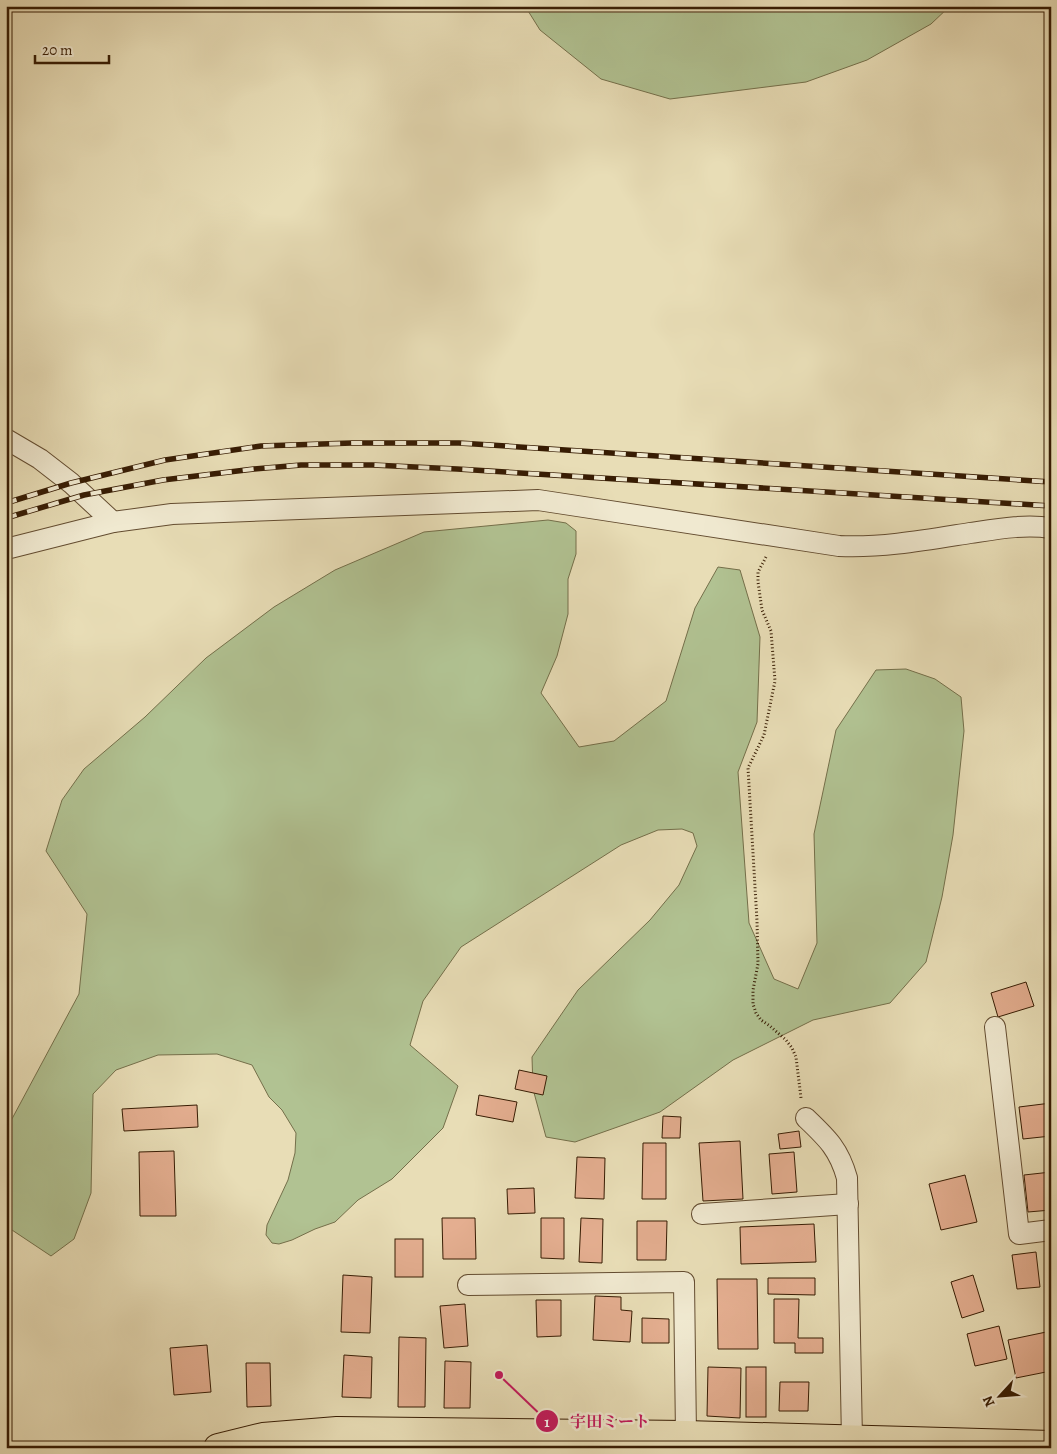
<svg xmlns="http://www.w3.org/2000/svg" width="1057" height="1454" font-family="Alegreya,'Noto Serif JP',serif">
  <rect width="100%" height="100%" fill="#e8ddb6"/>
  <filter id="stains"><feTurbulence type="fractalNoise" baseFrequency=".004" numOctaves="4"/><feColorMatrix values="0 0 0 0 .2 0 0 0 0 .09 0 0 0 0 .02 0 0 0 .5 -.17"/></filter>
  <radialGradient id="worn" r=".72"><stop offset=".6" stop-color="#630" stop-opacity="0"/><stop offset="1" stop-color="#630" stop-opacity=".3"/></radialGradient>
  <!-- green -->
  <g fill="#b1c292" stroke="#746f4a">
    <polygon points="525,6 950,6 931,24 867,60 806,82 670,99 601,79 540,30"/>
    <polygon points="548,520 566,523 576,531 576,554 568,579 568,614 557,656 541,693 579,747 614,741 666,701 695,608 718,567 740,570 760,637 757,722 738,772 749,923 774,979 798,989 817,943 814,834 836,730 876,670 906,669 935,679 961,697 964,731 953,835 942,897 926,962 890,1003 813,1020 733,1060 660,1112 575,1142 546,1137 533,1089 532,1057 578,990 650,920 679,885 697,846 693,833 682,829 658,830 621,845 461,947 423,1001 410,1045 458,1086 443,1128 392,1179 358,1200 335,1222 315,1229 292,1240 279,1244 272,1243 266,1235 267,1225 288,1180 295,1153 296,1133 282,1110 269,1097 252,1065 217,1054 158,1055 116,1070 93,1094 91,1193 74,1239 51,1256 6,1226 6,1130 79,994 87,914 46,851 62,800 84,769 145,717 206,658 274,607 335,570 424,532"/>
  </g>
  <!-- building -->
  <g fill="#e4ae90" stroke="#371c03">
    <polygon points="1026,982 1034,1006 998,1017 991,993"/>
    <polygon points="519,1070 547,1076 543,1095 515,1089"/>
    <polygon points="479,1095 517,1102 513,1122 476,1115"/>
    <polygon points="1051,1103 1051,1136 1023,1139 1019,1107"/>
    <polygon points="197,1105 198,1127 124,1131 122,1109"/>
    <polygon points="663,1116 681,1117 680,1138 662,1138"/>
    <polygon points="799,1131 801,1147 780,1149 778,1134"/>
    <polygon points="740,1141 743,1199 703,1201 699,1143"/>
    <polygon points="643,1143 666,1143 666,1199 642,1199"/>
    <polygon points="174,1151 176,1216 140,1216 139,1152"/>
    <polygon points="794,1152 797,1192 772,1194 769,1154"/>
    <polygon points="577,1157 605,1158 604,1199 575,1198"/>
    <polygon points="1051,1172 1051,1210 1028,1212 1024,1175"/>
    <polygon points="965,1175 977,1222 941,1230 929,1184"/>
    <polygon points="534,1188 535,1213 508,1214 507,1189"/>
    <polygon points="442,1218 475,1218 476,1259 443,1259"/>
    <polygon points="541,1218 564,1218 564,1259 541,1258"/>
    <polygon points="581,1218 603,1219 602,1263 579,1262"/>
    <polygon points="637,1221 667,1221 666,1260 637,1260"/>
    <polygon points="814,1224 816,1262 741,1264 740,1227"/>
    <rect x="395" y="1239" width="28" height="38"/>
    <polygon points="1036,1252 1040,1287 1017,1289 1012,1255"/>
    <polygon points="343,1275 372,1277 370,1333 341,1332"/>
    <polygon points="973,1275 984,1311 962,1318 951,1282"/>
    <polygon points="768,1278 815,1278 815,1295 768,1294"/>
    <polygon points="717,1279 757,1279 758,1349 718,1349"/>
    <polygon points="595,1296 621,1297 621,1310 632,1311 630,1342 593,1340"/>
    <polygon points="774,1299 799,1299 798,1338 823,1338 823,1353 795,1353 795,1343 774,1343"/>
    <polygon points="536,1300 561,1300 561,1336 537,1337"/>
    <polygon points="465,1304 468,1346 444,1348 440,1306"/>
    <polygon points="642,1318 669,1319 669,1343 642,1343"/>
    <polygon points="999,1326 1007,1359 975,1366 967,1334"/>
    <polygon points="1051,1331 1051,1371 1016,1378 1008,1340"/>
    <polygon points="399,1337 426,1338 425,1407 398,1407"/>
    <polygon points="207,1345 211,1392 174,1395 170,1348"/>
    <polygon points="344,1355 372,1357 371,1398 342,1397"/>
    <polygon points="445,1361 471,1362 470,1408 444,1408"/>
    <polygon points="246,1363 270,1363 271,1406 247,1407"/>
    <polygon points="708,1367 741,1368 740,1418 707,1416"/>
    <rect x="746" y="1367" width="20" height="50"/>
    <polygon points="780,1382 809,1382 808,1411 779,1411"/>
  </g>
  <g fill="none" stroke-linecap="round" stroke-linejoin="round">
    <!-- minor casing -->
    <g stroke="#634c30" stroke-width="22">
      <g id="minor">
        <polyline points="6,439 40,459 71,483 113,522"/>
        <path d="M6 549 113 522 172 514 538 500 839 546C883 548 926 540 970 533 997 529 1024 524 1051 528"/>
        <polyline points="995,1027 1019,1234 1051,1230"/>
        <path d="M806 1118C827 1138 839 1149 847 1178L852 1440"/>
        <polyline points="702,1214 848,1204"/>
        <polyline points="468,1285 684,1282 686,1435"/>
      </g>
    </g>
    <!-- trunk casing -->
    <g stroke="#371c03" stroke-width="30">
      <polyline id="trunk" points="218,1448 263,1437 337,1431 686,1435 1051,1445"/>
    </g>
    <!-- path -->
    <polyline stroke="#371c03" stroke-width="3" stroke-dasharray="1 2.5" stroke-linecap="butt" points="766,557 758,572 758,582 762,610 771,631 775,681 764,735 748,768 757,921 758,964 753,990 753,1004 756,1013 761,1020 770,1026 786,1040 792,1048 796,1057 801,1098"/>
    <!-- minor -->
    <use href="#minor" stroke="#f0e9d0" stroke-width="20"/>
    <!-- trunk -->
    <use href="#trunk" stroke="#e8ddb6" stroke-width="28"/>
    <!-- rail casing -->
    <g stroke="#371c03" stroke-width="5.5">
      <g id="rail">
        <polyline points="6,503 71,483 165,460 261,446 352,443 459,443 1051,482"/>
        <polyline points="6,518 84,495 163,480 254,469 301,465 373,465 457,469 1051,506"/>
      </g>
    </g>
    <!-- rail -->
    <use href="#rail" stroke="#f0e9d0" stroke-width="4" stroke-dasharray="11" stroke-linecap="butt"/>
  </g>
  <!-- callouts -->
  <path fill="none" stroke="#c2185b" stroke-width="2" d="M499 1375L547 1421"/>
  <g fill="#c2185b" stroke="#f0e9d0" stroke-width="2">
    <circle cx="499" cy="1375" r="5"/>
    <circle cx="547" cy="1421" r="12"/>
  </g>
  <g font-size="15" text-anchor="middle" font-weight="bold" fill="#fff">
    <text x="547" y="1427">1</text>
  </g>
  <g font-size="16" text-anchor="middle" font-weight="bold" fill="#c2185b" stroke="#f0e9d0" stroke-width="5" stroke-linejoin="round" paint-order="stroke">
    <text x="610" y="1427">宇田ミート</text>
  </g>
  <!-- margin -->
  <rect width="1057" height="1454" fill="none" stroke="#e8ddb6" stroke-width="25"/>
  <rect x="8" y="8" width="1042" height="1439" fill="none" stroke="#371c03" stroke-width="2.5"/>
  <rect x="12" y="12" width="1032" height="1429" fill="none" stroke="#371c03"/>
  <!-- north arrow -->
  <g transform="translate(1000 1396) rotate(244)" stroke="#f0e9d0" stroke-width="4" paint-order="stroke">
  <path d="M0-4L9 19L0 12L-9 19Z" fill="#371c03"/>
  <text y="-8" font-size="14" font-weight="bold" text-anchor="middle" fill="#371c03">N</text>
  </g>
  <!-- scale -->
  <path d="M35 55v8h74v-8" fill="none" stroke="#371c03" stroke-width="2.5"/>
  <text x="42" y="55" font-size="15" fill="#371c03" stroke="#f0e9d0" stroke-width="4" paint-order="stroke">20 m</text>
  <rect width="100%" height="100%" filter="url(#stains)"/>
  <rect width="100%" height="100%" fill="url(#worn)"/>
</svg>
